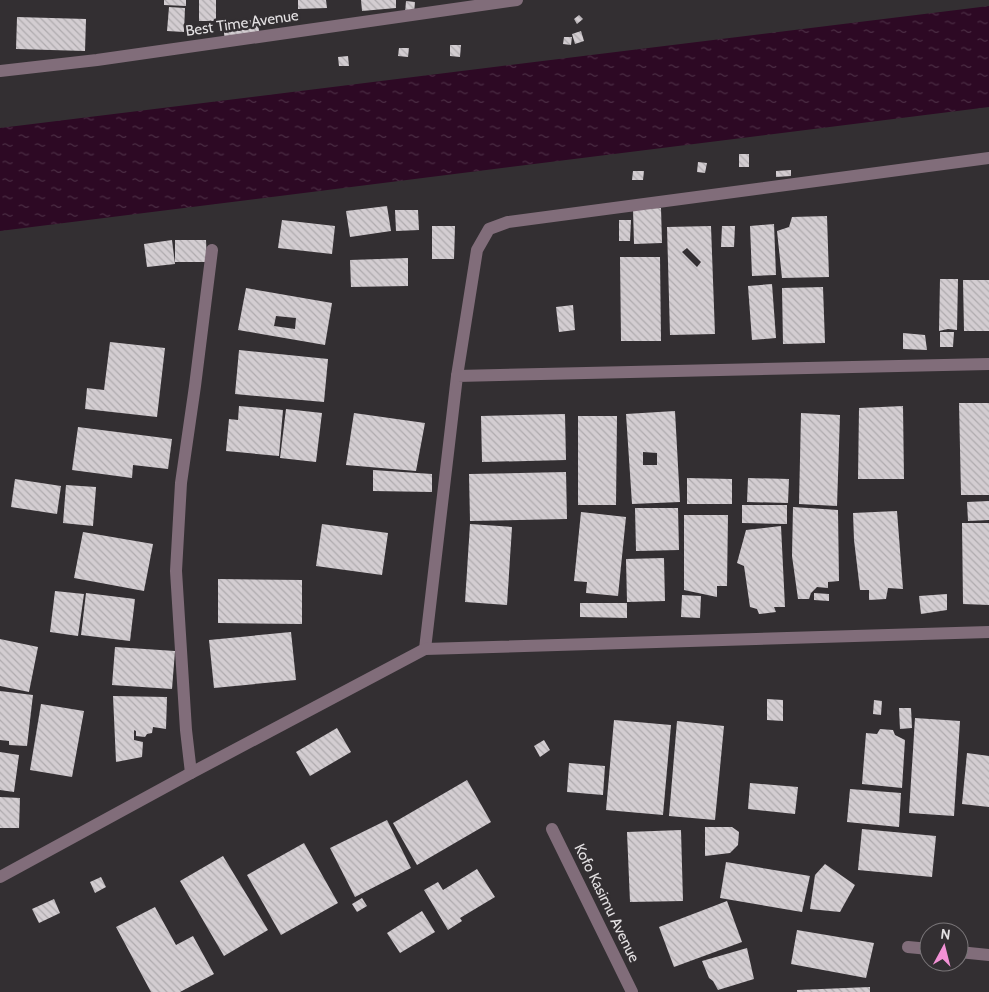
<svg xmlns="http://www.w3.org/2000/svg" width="989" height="992" font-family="Cabin,sans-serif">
  <defs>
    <pattern id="water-ripples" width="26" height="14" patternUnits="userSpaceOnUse" patternTransform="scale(1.25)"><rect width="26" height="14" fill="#2d0924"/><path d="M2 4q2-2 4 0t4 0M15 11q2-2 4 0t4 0" fill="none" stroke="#4b2d44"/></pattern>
    <pattern id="building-back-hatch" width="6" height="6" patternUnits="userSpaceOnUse" patternTransform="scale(1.25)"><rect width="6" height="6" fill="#d3cdd1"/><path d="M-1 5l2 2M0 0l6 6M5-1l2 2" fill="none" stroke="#afabae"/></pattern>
  </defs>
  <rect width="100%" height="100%" fill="#332f32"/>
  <!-- water -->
  <polygon fill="url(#water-ripples)" points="989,6 989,107 0,231 0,128"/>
  <!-- building -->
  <g fill="url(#building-back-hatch)" fill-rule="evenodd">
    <polygon points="164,0 186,0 186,6 164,5"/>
    <rect x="199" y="0" width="17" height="21"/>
    <polygon points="298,0 326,0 327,8 298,9"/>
    <polygon points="361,0 396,0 396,8 362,11"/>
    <polygon points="406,1 415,2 414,13 405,13"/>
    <polygon points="169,7 185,8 184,32 167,31"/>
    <polygon points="579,15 583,19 577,24 574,19"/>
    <polygon points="17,17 86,19 85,51 16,49"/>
    <polygon points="257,19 260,36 225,41 223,25"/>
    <polygon points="581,31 584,41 575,44 572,34"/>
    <polygon points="564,37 572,37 571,45 563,44"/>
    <polygon points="450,45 461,45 460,57 450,56"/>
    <polygon points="399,48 409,48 408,57 398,56"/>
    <polygon points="348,56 349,66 339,66 338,57"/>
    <rect x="739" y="154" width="10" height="13"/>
    <polygon points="698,162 707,163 705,173 697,172"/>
    <polygon points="791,170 791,176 776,177 776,171"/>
    <polygon points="633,171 644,171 643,180 632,180"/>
    <polygon points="387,206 391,231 350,237 346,211"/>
    <polygon points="661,208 662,243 634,244 633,209"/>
    <polygon points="395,210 418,210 419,230 396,231"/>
    <polygon points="827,216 829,277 782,278 777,231 789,227 792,217"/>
    <polygon points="282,220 335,226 332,254 278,248"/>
    <polygon points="619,220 631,220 630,241 619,241"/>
    <polygon points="774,224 776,275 752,276 750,226"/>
    <polygon points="432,226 455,226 454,259 432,259"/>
    <path d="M711 226 715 334 670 335 667 227ZM687 248 701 262 697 267 682 252Z"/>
    <polygon points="722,226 735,226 734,247 721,247"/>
    <polygon points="172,240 175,264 147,267 144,244"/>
    <polygon points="175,240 206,240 207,262 175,262"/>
    <polygon points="620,257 660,257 661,341 621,341"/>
    <polygon points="408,258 408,286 351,287 350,260"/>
    <polygon points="940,279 958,279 957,330 948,329 939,331"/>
    <polygon points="963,280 989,280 989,331 964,331"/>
    <polygon points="772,284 776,338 752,340 748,286"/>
    <polygon points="823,287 825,343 783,344 782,288"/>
    <path d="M246 288 332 303 325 345 238 330ZM276 316 296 318 295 329 274 326Z"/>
    <polygon points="573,305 575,330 559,332 556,307"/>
    <polygon points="940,332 954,332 953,347 940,347"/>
    <polygon points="903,333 925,335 927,350 903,349"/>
    <polygon points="110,342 165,348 157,417 85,409 87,388 104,390"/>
    <polygon points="239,350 328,359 324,402 235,394"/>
    <polygon points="959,403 989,403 989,495 961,495"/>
    <polygon points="239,406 283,410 279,456 226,451 229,419 238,420"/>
    <polygon points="903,406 904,479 858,479 859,408"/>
    <polygon points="286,409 322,413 316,462 280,458"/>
    <path d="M675 411 680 502 632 504 626 414ZM643 452 657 453V465H643Z"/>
    <polygon points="354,413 425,423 416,471 346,465"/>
    <polygon points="801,413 840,415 837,506 799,504"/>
    <polygon points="565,414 566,460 482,462 481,416"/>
    <polygon points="578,416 617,416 616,505 578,505"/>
    <polygon points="78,427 172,439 168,469 133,465 132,478 72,470"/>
    <polygon points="373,470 432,474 432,492 373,491"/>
    <polygon points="566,472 567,519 470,521 469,474"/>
    <polygon points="687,478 732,479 732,504 687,504"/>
    <polygon points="748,478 789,479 788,503 747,502"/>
    <polygon points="15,479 61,486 57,514 11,507"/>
    <polygon points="66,485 96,487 93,526 63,523"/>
    <polygon points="989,501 989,520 968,521 967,502"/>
    <polygon points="742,505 787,505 787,524 742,523"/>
    <polygon points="793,507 838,510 839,581 828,582 828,588 817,587 811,593 809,599 798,599 792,556"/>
    <polygon points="635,508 678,508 679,550 636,551"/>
    <polygon points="897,511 903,589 888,588 886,599 869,600 869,590 860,590 854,540 853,513"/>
    <polygon points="581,512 626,517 618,596 586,593 587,582 574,581"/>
    <polygon points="684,515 728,515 727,586 717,586 717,597 684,590"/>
    <polygon points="962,523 989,523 989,605 963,604"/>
    <polygon points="322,524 388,533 382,575 316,566"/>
    <polygon points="470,524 512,527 507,605 465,602"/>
    <polygon points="781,526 785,607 774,607 776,612 759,614 757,609 750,607 744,566 737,563 746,530"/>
    <polygon points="83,532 153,544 144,591 74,578"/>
    <polygon points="664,558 665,601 627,602 626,559"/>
    <polygon points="218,579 302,580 302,624 218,623"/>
    <polygon points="55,591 84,594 78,636 50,632"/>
    <polygon points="86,593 135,599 130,641 81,635"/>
    <polygon points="814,593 829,594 829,601 814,600"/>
    <polygon points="947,594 947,610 921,614 919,596"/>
    <polygon points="682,595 701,596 700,618 681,617"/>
    <polygon points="580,603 627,603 627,618 580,617"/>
    <polygon points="291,632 296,680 214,688 209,640"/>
    <polygon points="0,639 38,647 29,692 0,686"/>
    <polygon points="115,647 175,651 172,689 112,685"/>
    <polygon points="0,691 33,695 27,746 9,745 9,741 0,740"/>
    <polygon points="113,696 167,697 166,729 153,727 152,733 147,734 145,737 136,736 136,731 134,730 134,740 143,742 142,757 116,762"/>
    <polygon points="767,699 783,700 783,721 767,720"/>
    <polygon points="874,700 882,701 881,715 873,714"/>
    <polygon points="41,704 84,711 72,777 30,770"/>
    <polygon points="899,708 911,708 912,728 900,729"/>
    <polygon points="915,718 960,721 954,816 909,813"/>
    <polygon points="614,720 671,725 663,815 606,810"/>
    <polygon points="677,721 724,726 715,820 669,816"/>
    <polygon points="337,728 351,752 310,776 296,752"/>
    <polygon points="880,729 893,730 895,735 905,740 902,788 862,784 866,733 877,734"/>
    <polygon points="544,740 550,750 540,757 534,746"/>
    <polygon points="0,752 19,755 14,792 0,790"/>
    <polygon points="967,753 989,756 989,807 962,804"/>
    <polygon points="569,763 605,766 603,795 567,792"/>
    <polygon points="467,780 491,822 417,865 393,823"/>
    <polygon points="750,783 798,787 795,814 748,809"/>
    <polygon points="850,789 901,793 899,827 847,822"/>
    <polygon points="0,797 20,798 19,828 0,828"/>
    <polygon points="387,820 411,868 355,897 330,848"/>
    <polygon points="705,827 732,827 739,832 738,845 730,853 705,856"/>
    <polygon points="862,829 936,836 932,877 858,870"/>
    <polygon points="681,830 683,901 630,902 627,832"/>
    <polygon points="304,843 338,903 281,935 247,875"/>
    <polygon points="223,856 268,930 224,956 180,881"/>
    <polygon points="726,862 810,876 802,912 720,898"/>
    <polygon points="825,864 855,885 840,912 810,909 815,875"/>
    <polygon points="477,869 495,897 460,918 462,921 448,930 424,890 438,882 443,890"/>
    <polygon points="101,877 106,887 95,893 90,882"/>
    <polygon points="362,898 367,906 357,912 352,904"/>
    <polygon points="54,899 60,913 39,923 32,909"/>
    <polygon points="727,901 742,942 674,967 659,927"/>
    <polygon points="155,907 176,945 193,936 214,974 180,992 151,992 116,927"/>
    <polygon points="422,911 435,932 400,953 387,933"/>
    <polygon points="797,930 874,943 866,978 791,964"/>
    <polygon points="747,948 754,979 718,990 713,981 709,978 702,961"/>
    <polygon points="870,987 870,992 797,992 797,990"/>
  </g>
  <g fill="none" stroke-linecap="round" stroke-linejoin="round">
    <!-- minor -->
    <g stroke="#816d7a" stroke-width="12">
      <polyline points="0,71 97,60 517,0"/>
      <polyline points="457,376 477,250 489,229 508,222 989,158"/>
      <polyline points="425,649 457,376 989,364"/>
      <polyline points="191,773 186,730 176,571 181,483 195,386 212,250"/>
      <polyline points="552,829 632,992"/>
      <polyline points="0,877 191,773 425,649 989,632"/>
      <polyline points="908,947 929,949"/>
      <polyline points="959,952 989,955"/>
    </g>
  </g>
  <g text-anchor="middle" stroke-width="5" stroke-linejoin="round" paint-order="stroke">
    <!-- street labels -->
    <g font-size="15" fill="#e4e1e3" stroke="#332f32">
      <text transform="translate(242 23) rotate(-8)" y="5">Best Time Avenue</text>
      <text transform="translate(607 903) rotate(64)" y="5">Kofo Kasimu Avenue</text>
    </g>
  </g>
  <!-- north arrow -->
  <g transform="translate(944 947) rotate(7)"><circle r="24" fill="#332f32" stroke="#7a7679"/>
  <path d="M0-4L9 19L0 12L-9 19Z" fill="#f391d5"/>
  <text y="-8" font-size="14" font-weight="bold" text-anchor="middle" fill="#e4e1e3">N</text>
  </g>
</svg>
